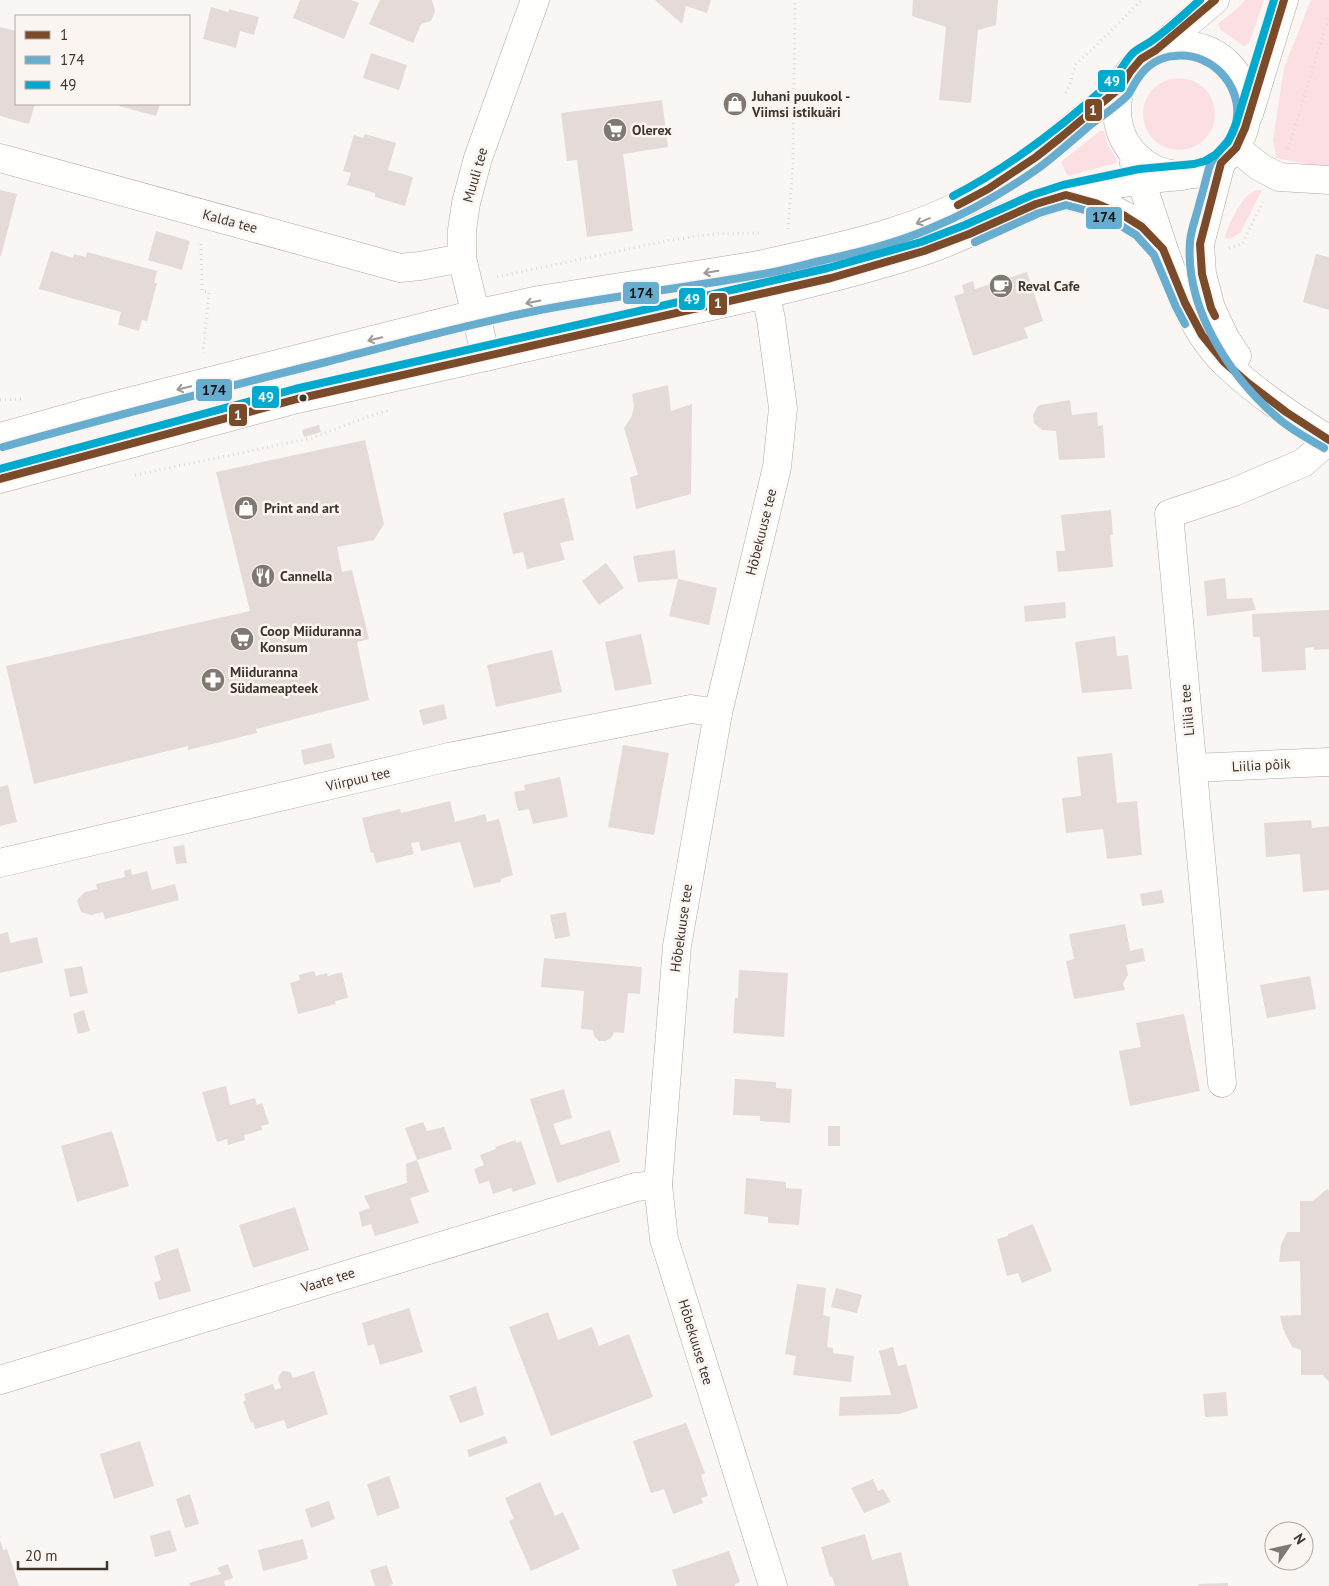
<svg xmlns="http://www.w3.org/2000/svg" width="1329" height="1586" font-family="'PT Sans',sans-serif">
  <rect width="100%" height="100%" fill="#f9f6f3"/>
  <!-- green -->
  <g fill="#fcdfe2">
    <polygon points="1245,0 1264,0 1249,43 1244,46 1221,30 1218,24 1239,7"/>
    <polygon points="1311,0 1329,0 1329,168 1276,158 1273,140 1284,68"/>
    <circle cx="1179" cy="114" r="36"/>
    <polygon points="1100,131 1104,131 1107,143 1117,160 1116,163 1068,176 1061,162"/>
    <path d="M1262 190 1240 233 1229 239 1225 238C1227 226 1242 196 1254 191 1257 190 1260 190 1262 190Z"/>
  </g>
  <!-- building -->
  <g fill="#e4dbd8">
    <polygon points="300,0 351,0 359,3 344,39 293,18"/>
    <polygon points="380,0 432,0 435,11 431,21 421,24 413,43 369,24"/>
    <polygon points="655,0 711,0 707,13 686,6 682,24"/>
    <polygon points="913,0 998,0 996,25 978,30 971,103 939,100 946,27 912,16"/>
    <polygon points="211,7 229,12 229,9 259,17 254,35 240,31 236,48 203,39"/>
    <polygon points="0,27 16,31 16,104 35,104 29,124 0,116"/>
    <polygon points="371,53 407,65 399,90 363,78"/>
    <polygon points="662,100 668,147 623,154 633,231 587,237 577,160 567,161 561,113"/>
    <polygon points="120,104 160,104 156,116 119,106"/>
    <polygon points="365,134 396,143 388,170 413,177 405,206 375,197 375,193 347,185 351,173 343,171 354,135 363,138"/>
    <polygon points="0,190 17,194 1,256 0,256"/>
    <polygon points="156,231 190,241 182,270 148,260"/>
    <polygon points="51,251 73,258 74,254 86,257 87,252 157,271 154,283 157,283 147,321 142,320 139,331 118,325 121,312 39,289"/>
    <polygon points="1316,254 1329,257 1329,310 1303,302"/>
    <polygon points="1027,272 1043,321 1024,328 1028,338 973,356 954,296 964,293 962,285 973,281 975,289"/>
    <polygon points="668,385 671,411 692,404 691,494 636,509 630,477 638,475 624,428 632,416 634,406 632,394"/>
    <polygon points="1070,400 1072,415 1097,412 1098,426 1103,425 1105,458 1059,460 1056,431 1042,430 1034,423 1033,415 1037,407 1040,405"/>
    <polygon points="319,425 321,432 304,437 302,430"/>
    <polygon points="365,440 384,524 374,540 337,547 342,572 352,570 369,639 357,642 369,700 256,729 257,733 188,750 188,746 34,784 6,666 250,611 216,472"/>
    <polygon points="564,498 574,540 560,543 565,560 527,569 523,552 513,554 503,513"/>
    <polygon points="1111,510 1113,535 1110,535 1113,567 1058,572 1056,551 1065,551 1061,515"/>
    <polygon points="675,550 678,579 638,582 633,556"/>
    <polygon points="606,563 624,588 599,605 582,581"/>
    <polygon points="1225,578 1227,599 1252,598 1256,610 1207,616 1204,581"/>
    <polygon points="678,579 717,588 709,625 669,616"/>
    <polygon points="1065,602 1066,618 1025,622 1024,606"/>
    <polygon points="1329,610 1329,649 1314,650 1314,647 1305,648 1306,670 1262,672 1260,637 1253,637 1252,614"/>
    <polygon points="641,634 652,684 615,691 605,642"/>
    <polygon points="1115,636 1117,656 1128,655 1132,689 1082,693 1075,642"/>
    <polygon points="552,650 562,692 496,707 487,665"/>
    <polygon points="444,704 447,719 423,725 419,710"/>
    <polygon points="331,743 335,758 304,765 301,750"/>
    <polygon points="623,745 669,753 654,835 608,827"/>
    <polygon points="1112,753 1117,803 1137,801 1142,855 1107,859 1103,829 1066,833 1062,798 1081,796 1077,757"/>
    <polygon points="560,777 568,817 533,824 529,809 518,811 514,792 525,790 524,785"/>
    <polygon points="8,785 17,822 0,826 0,787"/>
    <polygon points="450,801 455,822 485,814 487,822 499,819 513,875 501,879 501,882 474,888 460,842 421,851 419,842 411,843 414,854 376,863 373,852 371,853 362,818 400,809 401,813"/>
    <polygon points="1311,820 1312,828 1329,826 1329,890 1303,892 1300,854 1266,857 1264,823"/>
    <polygon points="184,845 187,863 176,864 173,847"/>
    <polygon points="131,869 132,875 147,871 152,890 175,884 179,900 105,919 103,912 91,915 81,912 77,900 85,892 97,889 96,884 125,877 124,871"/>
    <polygon points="1162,890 1164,903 1142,906 1140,894"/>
    <polygon points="566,912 570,936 555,939 550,915"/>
    <polygon points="1125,924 1130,951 1143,948 1145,961 1126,965 1128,975 1123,983 1125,990 1074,999 1066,961 1074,959 1069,934"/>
    <polygon points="8,932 10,943 37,937 43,963 0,973 0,934"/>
    <polygon points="544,958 642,967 640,994 628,993 624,1033 614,1032 612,1037 606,1041 599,1041 594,1036 593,1030 581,1029 584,991 541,987"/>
    <polygon points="82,966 88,993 70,997 64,969"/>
    <polygon points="739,970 788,973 784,1037 733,1033 735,998 738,998"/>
    <polygon points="314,971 316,976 327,973 328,976 342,972 348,998 335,1001 336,1004 298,1014 290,983 300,980 299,975"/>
    <polygon points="1310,976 1316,1009 1267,1018 1260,985"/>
    <polygon points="84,1010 90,1031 78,1034 73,1014"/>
    <polygon points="1184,1014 1200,1091 1130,1106 1119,1051 1141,1047 1136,1023"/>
    <polygon points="735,1079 776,1082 776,1088 792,1089 790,1123 760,1121 760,1116 733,1115"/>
    <polygon points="226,1086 230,1105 255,1098 257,1105 262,1103 269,1124 261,1126 262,1130 244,1135 245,1140 228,1145 227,1139 217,1142 202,1092"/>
    <polygon points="564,1089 572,1118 553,1124 561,1145 610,1130 620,1162 557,1183 530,1099"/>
    <polygon points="423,1122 427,1131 444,1127 452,1149 417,1160 405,1128"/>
    <rect x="828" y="1126" width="12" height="20"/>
    <polygon points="112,1131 129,1186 77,1202 61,1146"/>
    <polygon points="516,1140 516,1143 521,1141 536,1184 513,1192 511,1188 493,1194 489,1181 479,1184 474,1169 484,1165 480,1155 496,1149 495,1147"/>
    <polygon points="417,1160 429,1192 410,1198 419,1223 375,1236 371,1224 362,1227 359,1212 370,1208 364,1196 407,1183 406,1164"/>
    <polygon points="746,1178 786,1182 786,1188 802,1189 799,1225 768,1223 768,1217 744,1214"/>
    <polygon points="1327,1189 1329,1191 1329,1382 1323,1375 1301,1375 1301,1350 1292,1347 1283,1329 1280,1316 1301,1315 1300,1261 1279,1262 1281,1245 1287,1232 1300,1232 1300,1201 1313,1201"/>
    <polygon points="295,1207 309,1250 253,1268 239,1225"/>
    <polygon points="1033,1224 1052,1271 1022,1283 1018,1273 1007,1276 997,1239 1008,1236 1008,1234"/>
    <polygon points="178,1248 191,1291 159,1300 154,1283 161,1280 154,1256"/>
    <polygon points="797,1284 826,1288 823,1315 830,1317 827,1347 833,1348 833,1353 854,1356 851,1382 793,1375 796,1356 785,1354"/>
    <polygon points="836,1288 862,1295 857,1313 831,1307"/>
    <polygon points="409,1308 423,1352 380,1365 374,1344 368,1346 362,1323"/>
    <polygon points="548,1312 558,1340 592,1327 599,1346 629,1334 653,1397 551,1436 509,1327"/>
    <polygon points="893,1347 898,1366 906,1364 918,1408 899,1414 839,1416 840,1397 891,1395 879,1351"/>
    <polygon points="283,1371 290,1372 293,1378 314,1371 328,1414 287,1429 284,1420 255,1429 253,1422 251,1423 243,1401 246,1400 244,1394 273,1384 275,1390 281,1388 278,1379 280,1374"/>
    <polygon points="476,1386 484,1415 460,1423 449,1396"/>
    <polygon points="1226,1392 1228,1416 1205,1417 1203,1394"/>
    <polygon points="686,1423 705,1473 701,1475 708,1496 701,1498 703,1503 673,1514 664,1489 651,1493 633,1441"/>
    <polygon points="505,1436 508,1443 469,1457 467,1450"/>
    <polygon points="140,1441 154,1486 114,1499 100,1454"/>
    <polygon points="389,1476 400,1508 377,1516 367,1484"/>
    <polygon points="873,1479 878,1491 883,1489 891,1502 864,1513 851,1488"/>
    <polygon points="540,1482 555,1516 563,1512 580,1549 531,1571 509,1521 514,1519 505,1498"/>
    <polygon points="190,1494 199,1524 185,1528 176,1499"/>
    <polygon points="329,1501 335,1519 311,1528 305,1509"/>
    <polygon points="170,1530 177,1551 155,1557 150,1536"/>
    <polygon points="865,1534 872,1560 901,1552 909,1586 835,1586 832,1576 830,1577 821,1547"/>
    <polygon points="303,1539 308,1559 263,1571 258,1550"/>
    <polygon points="0,1540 3,1550 7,1549 19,1586 0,1586"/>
    <polygon points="729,1551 740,1582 735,1584 735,1586 677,1586 672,1570"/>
    <polygon points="228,1564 233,1578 224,1581 225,1586 190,1586 189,1583 221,1574 217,1568"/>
    <polygon points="387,1565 393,1584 389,1586 375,1586 370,1570"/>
    <polygon points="1228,1583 1228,1586 1199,1586 1198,1584"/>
  </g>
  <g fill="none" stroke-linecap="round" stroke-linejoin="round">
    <!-- minor casing -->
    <g stroke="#b1aba7" stroke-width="29">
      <g id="minor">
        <circle cx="1182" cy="110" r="65"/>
        <polyline points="1157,49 1215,0"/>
        <polyline points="1249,114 1284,0"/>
        <polyline points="1236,148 1260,167 1279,177 1329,180"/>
        <polyline points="0,158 400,268 420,266 462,258"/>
        <path d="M1134 163C1160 226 1175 314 1225 363 1256 393 1293 417 1329 440"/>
        <polyline points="1221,163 1200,244 1202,274 1211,308 1225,338 1237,356"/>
        <path d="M1068 196C1094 202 1122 210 1143 228 1149 234 1155 241 1162 248"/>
        <path d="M766 294C819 281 873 268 924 251 963 238 998 218 1037 204 1084 188 1132 180 1182 176"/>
        <polyline points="486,357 462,258 462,230 466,203 478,158 535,0"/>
        <polyline points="1193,768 1329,762"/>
        <polyline points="0,863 449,757 691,709 718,713"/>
        <polyline points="1222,1083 1169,514 1234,492 1303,463 1329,440"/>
        <polyline points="0,1380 636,1187 658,1185"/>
        <path d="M773 1586 664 1239 658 1185 677 946 718 713 777 467 783 408 771 319 759 265C837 247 920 232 989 189 1036 159 1079 122 1121 87"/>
      </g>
    </g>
    <!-- major casing -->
    <g stroke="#b1aba7" stroke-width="29">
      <g id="major">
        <polyline points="0,437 100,409 475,314 539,300 759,265"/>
        <polyline points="0,479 297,399 766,294"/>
      </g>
    </g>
    <!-- path -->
    <g stroke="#dbdada" stroke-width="3" stroke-dasharray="1 4" stroke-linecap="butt">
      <polyline points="1066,93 1068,90 1076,64 1102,40 1142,0"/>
      <polyline points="1288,149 1329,16"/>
      <polyline points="788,229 793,164 795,0"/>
      <polyline points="201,244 202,291 209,292 203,353"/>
      <polyline points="1229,248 1242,244 1263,202"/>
      <polyline points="497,277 666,241 711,234 761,233"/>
      <polyline points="0,400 21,399"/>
      <polyline points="135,475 312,438 370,416 390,410"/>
    </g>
    <!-- minor -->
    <use href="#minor" stroke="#fefefd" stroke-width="28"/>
    <!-- major -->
    <use href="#major" stroke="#fefefd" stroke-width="28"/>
    <!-- bus-1 casing -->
    <g stroke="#fbf5f1" stroke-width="11">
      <g id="bus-1">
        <polyline points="958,205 988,189 1036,157 1060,138 1121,87 1130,72 1141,59 1156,50 1215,0"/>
        <polyline points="1215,316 1211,308 1202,274 1200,244 1221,163 1236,148 1245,128 1284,0"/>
        <polyline points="0,479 297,399 831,278 924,251 969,234 1036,204 1066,195 1095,203 1123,215 1142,227 1163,249 1185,303 1202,335 1224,362 1248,383 1286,412 1329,440"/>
      </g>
    </g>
    <!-- bus-2 casing -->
    <g stroke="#fbf5f1" stroke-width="11">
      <g id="bus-2">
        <polyline points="975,242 1039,213 1066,205 1092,212 1118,224 1136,235 1154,255 1176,307 1185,324"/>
        <path d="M3 447C110 417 218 389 326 362 397 344 468 324 540 310 612 296 685 288 757 275 778 272 799 266 820 261 856 253 894 244 929 229 968 213 1005 192 1040 167 1057 154 1073 140 1089 126 1102 116 1117 106 1128 95 1132 89 1135 82 1139 77 1147 65 1160 57 1174 56 1215 51 1248 92 1234 130 1229 144 1216 151 1210 165 1206 177 1204 189 1200 201 1197 215 1191 228 1190 242 1185 309 1230 377 1279 419 1293 431 1309 439 1324 448"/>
      </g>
    </g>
    <!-- bus-3 casing -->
    <g stroke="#fbf5f1" stroke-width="11">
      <g id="bus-3">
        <path d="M953 196C1011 166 1063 126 1111 82 1120 74 1124 61 1134 52 1139 48 1145 45 1150 42 1168 30 1184 14 1200 0"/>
        <polyline points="0,469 295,389 828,268 921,242 965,225 1032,195 1063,185 1139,169 1194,164 1205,161 1215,155 1228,142 1236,124 1274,0"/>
      </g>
    </g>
    <!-- bus-1 -->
    <use href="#bus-1" stroke="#7a4b2a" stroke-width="8"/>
    <!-- bus-2 -->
    <use href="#bus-2" stroke="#67add0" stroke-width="8"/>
    <!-- bus-3 -->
    <use href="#bus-3" stroke="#00a9ce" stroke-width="8"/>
  </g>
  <!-- one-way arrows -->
  <defs><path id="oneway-shaft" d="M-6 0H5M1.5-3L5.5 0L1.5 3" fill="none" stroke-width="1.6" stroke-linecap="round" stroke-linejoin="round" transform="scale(1.25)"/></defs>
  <g stroke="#9e9a95">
    <use href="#oneway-shaft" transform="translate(923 221) rotate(158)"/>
    <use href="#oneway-shaft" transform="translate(711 272) rotate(171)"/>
    <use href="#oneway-shaft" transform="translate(533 302) rotate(168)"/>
    <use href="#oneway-shaft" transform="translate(375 339) rotate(166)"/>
    <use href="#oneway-shaft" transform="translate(184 388) rotate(166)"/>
  </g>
  <!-- icons -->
  <defs>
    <g id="shop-disc" transform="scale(1.25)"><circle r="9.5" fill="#807972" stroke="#fbf5f1"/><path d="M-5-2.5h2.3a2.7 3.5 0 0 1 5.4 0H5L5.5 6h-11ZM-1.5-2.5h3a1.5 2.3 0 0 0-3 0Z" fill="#fff"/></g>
    <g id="supermarket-disc" transform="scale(1.25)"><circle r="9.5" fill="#807972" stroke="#fbf5f1"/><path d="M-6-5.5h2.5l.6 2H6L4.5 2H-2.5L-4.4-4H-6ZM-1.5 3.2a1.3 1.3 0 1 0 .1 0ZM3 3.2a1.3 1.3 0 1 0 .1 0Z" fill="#fff"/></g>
    <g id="cafe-disc" transform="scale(1.25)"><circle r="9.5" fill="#807972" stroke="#fbf5f1"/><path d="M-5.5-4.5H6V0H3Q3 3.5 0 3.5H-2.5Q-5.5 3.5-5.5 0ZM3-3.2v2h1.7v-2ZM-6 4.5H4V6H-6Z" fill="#fff"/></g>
    <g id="restaurant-disc" transform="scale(1.25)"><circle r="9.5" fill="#807972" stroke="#fbf5f1"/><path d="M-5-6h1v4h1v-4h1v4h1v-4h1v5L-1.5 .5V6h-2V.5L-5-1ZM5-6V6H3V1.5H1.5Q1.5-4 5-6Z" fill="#fff"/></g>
    <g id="pharmacy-disc" transform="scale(1.25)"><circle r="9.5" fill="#807972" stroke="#fbf5f1"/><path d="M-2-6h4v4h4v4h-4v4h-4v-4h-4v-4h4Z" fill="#fff"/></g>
  </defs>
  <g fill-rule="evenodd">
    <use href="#shop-disc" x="735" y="104"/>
    <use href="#supermarket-disc" x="615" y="130"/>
    <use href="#cafe-disc" x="1001" y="286"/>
    <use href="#shop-disc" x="246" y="508"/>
    <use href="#restaurant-disc" x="263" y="576"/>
    <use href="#supermarket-disc" x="242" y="639"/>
    <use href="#pharmacy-disc" x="213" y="680"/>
  </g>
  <!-- markers -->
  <circle fill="#3f352d" stroke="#fbf5f1" stroke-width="2" cx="303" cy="398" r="4.5"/>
  <g text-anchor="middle" stroke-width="5" stroke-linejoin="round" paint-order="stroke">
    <!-- poi labels -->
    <g font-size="14" font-weight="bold" fill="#3f352d" stroke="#fbf5f1" text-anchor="start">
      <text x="752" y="101">Juhani puukool -<tspan x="752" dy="16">Viimsi istikuäri</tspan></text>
      <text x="632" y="135">Olerex</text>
      <text x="1018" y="291">Reval Cafe</text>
      <text x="264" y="513">Print and art</text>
      <text x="280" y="581">Cannella</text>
      <text x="260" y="636">Coop Miiduranna<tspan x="260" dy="16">Konsum</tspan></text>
      <text x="230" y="677">Miiduranna<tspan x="230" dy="16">Südameapteek</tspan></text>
    </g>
    <!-- street labels -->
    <g font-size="14" fill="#3f352d" stroke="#fbf5f1">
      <text transform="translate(475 175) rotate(-74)" y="5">Muuli tee</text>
      <text transform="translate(230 221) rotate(15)" y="5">Kalda tee</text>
      <text transform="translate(761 532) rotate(-76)" y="5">Hõbekuuse tee</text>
      <text transform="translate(1187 710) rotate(-95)" y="5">Liilia tee</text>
      <text transform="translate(1261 765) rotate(-3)" y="5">Liilia põik</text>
      <text transform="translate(358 779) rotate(-13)" y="5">Viirpuu tee</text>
      <text transform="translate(681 928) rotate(-82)" y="5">Hõbekuuse tee</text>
      <text transform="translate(328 1280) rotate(-17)" y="5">Vaate tee</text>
      <text transform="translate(696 1342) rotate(73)" y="5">Hõbekuuse tee</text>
    </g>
  </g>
  <g stroke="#fbf5f1" stroke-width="2">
    <rect x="1097" y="69" width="29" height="24" rx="5" fill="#00a9ce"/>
    <rect x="1084" y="98" width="19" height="24" rx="5" fill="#7a4b2a"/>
    <rect x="1085" y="206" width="38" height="24" rx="5" fill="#67add0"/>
    <rect x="622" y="281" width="38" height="24" rx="5" fill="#67add0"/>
    <rect x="678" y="287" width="28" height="24" rx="5" fill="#00a9ce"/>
    <rect x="708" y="292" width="20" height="24" rx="5" fill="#7a4b2a"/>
    <rect x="195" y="378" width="38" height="24" rx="5" fill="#67add0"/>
    <rect x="251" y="385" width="29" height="24" rx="5" fill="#00a9ce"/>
    <rect x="228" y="403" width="20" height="24" rx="5" fill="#7a4b2a"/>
  </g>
  <g font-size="14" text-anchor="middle" font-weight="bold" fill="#fff">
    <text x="1112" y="86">49</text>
    <text x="1093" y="115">1</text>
    <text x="692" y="304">49</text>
    <text x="718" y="308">1</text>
    <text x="266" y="402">49</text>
    <text x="238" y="420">1</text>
  </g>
  <g font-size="14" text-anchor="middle" font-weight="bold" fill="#111">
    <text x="1104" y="222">174</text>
    <text x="641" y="298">174</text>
    <text x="214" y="395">174</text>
  </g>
  <!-- legend -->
  <rect x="15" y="15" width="175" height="90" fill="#fbf5f1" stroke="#b0a8a3"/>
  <rect x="25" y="31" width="25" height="8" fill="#7a4b2a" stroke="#b0a8a3"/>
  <text x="60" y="40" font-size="15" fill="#3f352d">1</text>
  <rect x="25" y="56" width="25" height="8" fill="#67add0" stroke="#b0a8a3"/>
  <text x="60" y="65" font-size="15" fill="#3f352d">174</text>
  <rect x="25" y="81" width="25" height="8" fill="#00a9ce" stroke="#b0a8a3"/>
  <text x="60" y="90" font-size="15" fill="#3f352d">49</text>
  <!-- north arrow -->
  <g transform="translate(1289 1546) rotate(56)"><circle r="24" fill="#fbf5f1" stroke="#b0a8a3"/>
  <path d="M0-4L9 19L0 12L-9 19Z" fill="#807972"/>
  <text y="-8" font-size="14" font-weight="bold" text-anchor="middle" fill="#3f352d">N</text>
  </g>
  <!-- scale -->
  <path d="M18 1561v8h89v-8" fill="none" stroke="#3f352d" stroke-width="2.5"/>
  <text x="25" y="1561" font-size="15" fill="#3f352d" stroke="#fbf5f1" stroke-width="4" paint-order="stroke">20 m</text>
</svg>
